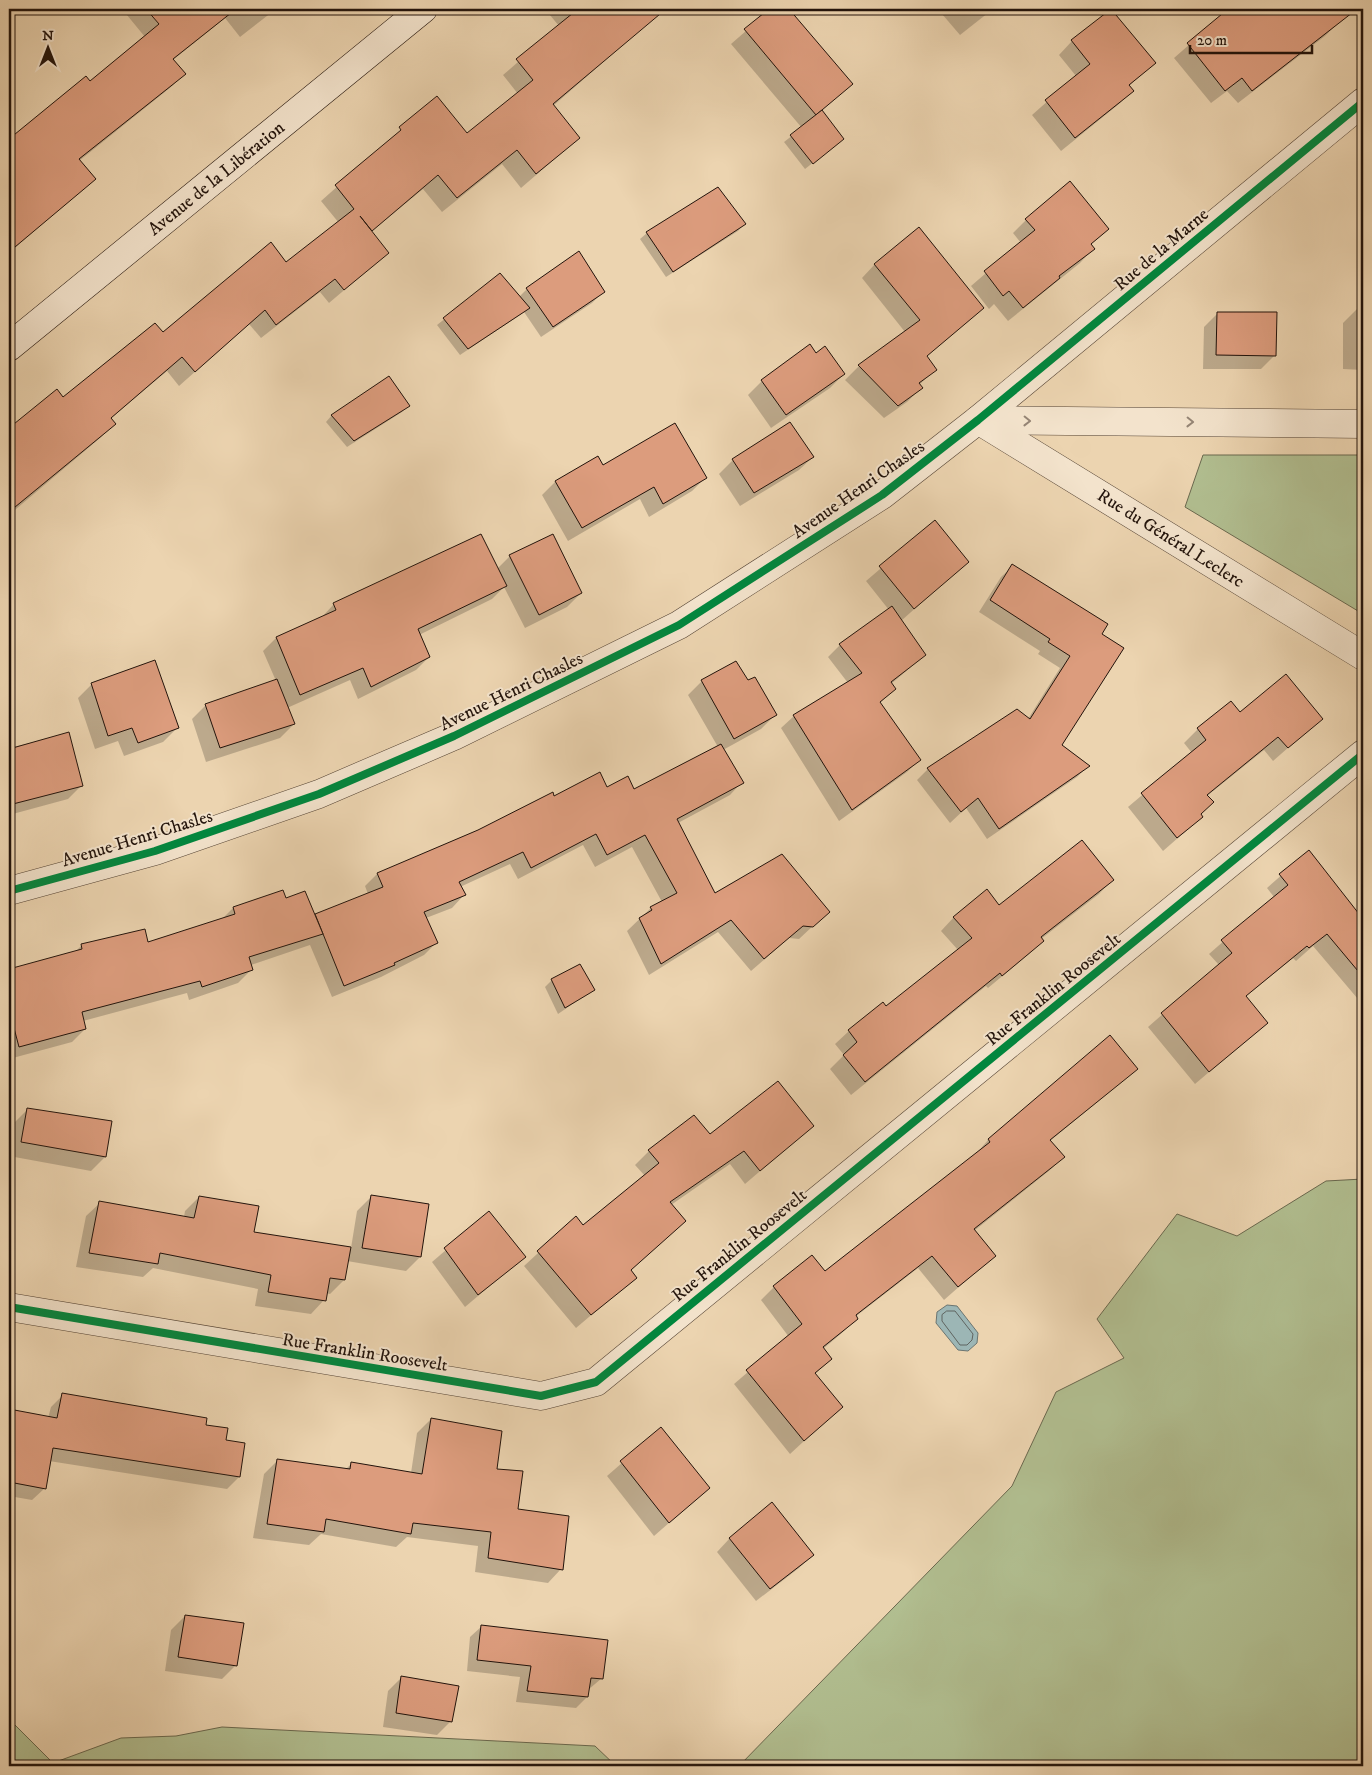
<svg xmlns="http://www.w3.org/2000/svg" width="1372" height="1775" font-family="'IM FELL DW Pica',serif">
  <rect width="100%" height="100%" fill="#ecd4b0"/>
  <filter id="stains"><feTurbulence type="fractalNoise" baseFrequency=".004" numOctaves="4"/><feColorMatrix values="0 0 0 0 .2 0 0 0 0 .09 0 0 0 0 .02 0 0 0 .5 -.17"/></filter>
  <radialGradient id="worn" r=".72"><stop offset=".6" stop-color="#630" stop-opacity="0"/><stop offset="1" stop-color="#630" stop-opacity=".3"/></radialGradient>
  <!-- green -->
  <g fill="#b1be90" stroke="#6a684e">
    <polygon points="1203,455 1363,455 1363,614 1185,507"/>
    <polygon points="1363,1179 1363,1766 739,1766 1012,1486 1056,1392 1124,1358 1097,1319 1177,1214 1237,1236 1326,1181"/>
    <polygon points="9,1719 53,1763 121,1738 176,1736 222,1727 595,1746 616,1766 9,1766"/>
  </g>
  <!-- water -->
  <polygon fill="#9cb6b5" stroke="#6b7571" points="947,1305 957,1306 978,1333 977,1343 968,1351 958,1350 936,1323 937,1312"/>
  <!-- shadow -->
  <g fill="#0003">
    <polygon points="122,9 276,9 240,37 225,18 173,60 184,74 171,87 79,161 94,179 9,253 9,140 86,78 90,83 145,37"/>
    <polygon points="545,9 664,9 553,106 579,138 521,188 502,164 442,212 423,189 371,232 388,253 329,303 320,292 261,338 249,324 179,386 167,371 110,419 114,424 100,438 9,515 9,436 60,395 63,399 163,334 286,264 339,223 321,201 437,98 467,135 518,94 503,75 559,26"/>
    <polygon points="771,9 788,9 851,84 821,111 843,139 805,169 784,142 802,128 731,44"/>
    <polygon points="947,9 993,9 960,35 942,14"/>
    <polygon points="1230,9 1233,9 1242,20 1256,9 1350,9 1337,19 1339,22 1325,36 1238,103 1227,91 1211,103 1174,58"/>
    <polygon points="1072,41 1154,63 1129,86 1132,91 1119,104 1061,151 1032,115 1076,76 1059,55"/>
    <polygon points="1363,184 1363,197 1358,190"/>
    <polygon points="1026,220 1107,229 1090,245 1093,249 1080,263 1008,321 994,304 989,309 971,286 1021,243 1013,233"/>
    <polygon points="744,224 738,231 666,277 640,239 647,233"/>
    <polygon points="875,264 983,308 926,357 935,370 919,385 921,388 907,402 884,418 845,380 859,366 905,332 862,278"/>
    <polygon points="500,275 519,297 527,289 603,292 592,303 541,337 524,312 460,355 437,325"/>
    <polygon points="1357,309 1363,309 1363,370 1343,369 1343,323"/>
    <polygon points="1218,313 1275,355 1261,369 1203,369 1204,327"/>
    <polygon points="844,374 830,388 771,428 748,395 762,381"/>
    <polygon points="408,405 402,412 347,447 326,422 332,415"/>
    <polygon points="813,457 799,470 740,506 719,474 733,460"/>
    <polygon points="598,458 603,466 705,478 692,491 649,517 640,499 568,541 542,495 555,482"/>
    <polygon points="935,522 967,562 901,621 925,655 891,684 895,689 880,703 919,760 907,772 839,821 781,728 794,716 848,683 828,657 840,645 889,610 866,581"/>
    <polygon points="510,556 581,593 567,607 525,628 504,587 492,599 419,635 429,657 416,670 358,699 350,680 287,708 294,724 280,738 206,762 192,719 206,705 276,681 263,651 276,638 321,618 334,604 497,569"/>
    <polygon points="1013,566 1100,635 1061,745 1088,766 1077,777 987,839 966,808 950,823 917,780 928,769 1028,719 1060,668 1038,654 1040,651 979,612 1001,577"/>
    <polygon points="702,681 747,682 775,715 761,729 723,750 742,782 730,795 678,823 714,895 828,912 799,939 789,938 751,971 718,932 649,975 627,931 651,908 662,902 632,847 595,867 583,845 518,879 510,864 460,887 464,895 452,908 426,918 436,943 424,955 381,977 332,997 310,945 251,965 252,969 238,983 189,1000 187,993 83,1021 85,1029 72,1042 9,1059 9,970 74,953 81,946 144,930 148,943 222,919 233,908 285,900 314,917 368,894 365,886 377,874 554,797 606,788 633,790 718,747 688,695"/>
    <polygon points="92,684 177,728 163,742 124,756 118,741 95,749 78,698"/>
    <polygon points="1240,714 1321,719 1273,761 1264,750 1207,796 1200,814 1202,817 1163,851 1128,807 1192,753 1184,743 1198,729"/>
    <polygon points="68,734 81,786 68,799 9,815 9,748"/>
    <polygon points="1308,852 1363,919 1363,1005 1313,946 1296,961 1293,958 1245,997 1267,1023 1195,1084 1148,1027 1219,965 1209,954 1274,897 1267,888"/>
    <polygon points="1112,880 1099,894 1041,939 1043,941 1029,954 988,988 986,986 851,1095 830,1069 844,1055 835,1044 849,1031 882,1004 885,1008 958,950 941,931 954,917"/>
    <polygon points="552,980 593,990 558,1014 545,987"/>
    <polygon points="1110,1037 1137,1069 1050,1141 1063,1157 1050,1170 974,1231 994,1256 944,1300 918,1268 855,1317 856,1318 843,1332 823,1349 831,1359 815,1374 841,1407 790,1454 734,1384 789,1337 761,1300 774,1287 825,1273 976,1154 988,1140"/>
    <polygon points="27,1110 110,1122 105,1157 91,1171 9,1156 13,1124"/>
    <polygon points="694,1117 710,1136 813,1126 745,1184 730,1164 671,1205 630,1271 635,1278 576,1328 524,1266 576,1218 582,1226 645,1176 635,1165 649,1151"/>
    <polygon points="199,1197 253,1233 351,1248 357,1211 371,1197 420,1257 406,1271 347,1261 344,1280 330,1294 326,1293 324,1300 311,1314 255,1306 258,1289 153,1268 143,1277 76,1267 86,1216 100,1203 184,1217 185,1211"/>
    <polygon points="489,1213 524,1257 465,1307 432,1262"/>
    <polygon points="63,1395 204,1426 225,1441 239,1477 227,1489 49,1461 45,1488 32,1500 9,1496 9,1411 48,1418 51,1407"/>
    <polygon points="431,1419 495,1470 517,1510 561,1569 548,1583 475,1572 478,1546 407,1537 396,1547 321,1534 309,1545 253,1538 264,1474 278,1460 345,1470 352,1463 411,1473 417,1433"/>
    <polygon points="661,1429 709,1488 654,1536 607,1476"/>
    <polygon points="730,1538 813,1555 799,1568 756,1601 717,1552"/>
    <polygon points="185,1616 236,1665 222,1679 165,1671 171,1630"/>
    <polygon points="482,1626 602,1678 588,1690 587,1697 576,1708 516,1702 520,1677 467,1671 470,1637"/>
    <polygon points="402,1677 451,1721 437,1735 383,1727 388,1691"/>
  </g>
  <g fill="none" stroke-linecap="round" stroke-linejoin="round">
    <!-- shore -->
    <polygon stroke="#5f6460" stroke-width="1" points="947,1311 955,1311 973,1334 972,1340 967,1345 960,1345 942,1321 942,1315"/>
  </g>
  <!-- building -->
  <g fill="#dc9c7d" stroke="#22130b">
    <polygon points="146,9 236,9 173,59 186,74 79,159 96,179 9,252 9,139 86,76 90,81 159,24"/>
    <polygon points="578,9 666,9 553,104 580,138 536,174 517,150 457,198 438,175 372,231 360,216 389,253 344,290 335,279 276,325 265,310 195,372 182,357 111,418 116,424 9,512 9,428 57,389 63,397 155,323 163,332 271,242 286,262 354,209 335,185 401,130 399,127 437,96 467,133 533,80 516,59"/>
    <polygon points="769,9 789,9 853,84 816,115 744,29"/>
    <polygon points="1111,9 1156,63 1129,85 1134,91 1075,138 1045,100 1090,64 1071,40"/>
    <polygon points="1228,9 1357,9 1252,91 1242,78 1225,91 1187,43"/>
    <polygon points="822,110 844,139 813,164 790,135"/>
    <polygon points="1070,181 1109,229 1091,244 1095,249 1059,276 1060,278 1023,308 1009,291 1003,296 984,271 1035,230 1025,219"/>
    <polygon points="718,187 746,224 673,272 646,232"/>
    <polygon points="919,227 984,308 927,356 937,370 919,383 923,388 898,406 858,365 920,320 874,264"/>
    <polygon points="579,251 605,292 553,327 526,288"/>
    <polygon points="500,273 530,308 468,349 443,318"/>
    <polygon points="1217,312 1277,312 1276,356 1216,355"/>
    <polygon points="810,344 816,353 825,346 845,374 786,415 761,380"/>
    <polygon points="389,376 410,406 354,441 331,415"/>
    <polygon points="790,422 814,457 754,493 732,459"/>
    <polygon points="675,423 707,478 663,504 654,487 582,528 555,481 598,456 603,465"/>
    <polygon points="935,520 969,562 914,609 879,566"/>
    <polygon points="481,534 507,586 418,629 430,657 371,687 363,668 300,695 276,637 336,610 333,603"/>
    <polygon points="553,534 582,593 539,615 509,555"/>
    <polygon points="1012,564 1108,624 1102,634 1124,648 1062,745 1090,766 999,829 978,798 961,812 927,768 1017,709 1030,719 1070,656 1048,642 1050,639 990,600"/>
    <polygon points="892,606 926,655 891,682 896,689 880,702 921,760 852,810 793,715 862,673 839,644"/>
    <polygon points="155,660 179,728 138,743 132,728 108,736 91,683"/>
    <polygon points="736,661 748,680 755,677 777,715 734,739 701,680"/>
    <polygon points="1286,674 1323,719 1288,748 1278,737 1207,795 1214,802 1201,814 1203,817 1177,838 1141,793 1206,740 1197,728 1231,701 1240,712"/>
    <polygon points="277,679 295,724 220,748 205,704"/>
    <polygon points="69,732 83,786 9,805 9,749"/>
    <polygon points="721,744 744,783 677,819 715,893 782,854 830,912 813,927 803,926 764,959 731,920 661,964 639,918 652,910 650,907 677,893 645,835 607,855 596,834 531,868 523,852 459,882 466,895 424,912 438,943 394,963 395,965 344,986 315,914 383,887 377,873 478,830 553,792 554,796 600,772 607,787 628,776 634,789"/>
    <polygon points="1082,840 1114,880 1041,937 1044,941 1002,976 1000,973 865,1082 843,1055 857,1042 848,1030 883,1002 886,1006 972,938 953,917 987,889 999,905"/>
    <polygon points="1309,850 1363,919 1363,977 1327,934 1309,948 1307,946 1246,996 1268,1023 1209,1072 1161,1013 1232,953 1221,940 1288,885 1279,874"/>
    <polygon points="283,890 286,898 305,891 323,934 249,957 253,970 202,987 200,981 82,1012 86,1029 19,1047 9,1009 9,969 82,949 81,944 145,929 148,942 235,914 233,907"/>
    <polygon points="580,964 595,990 565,1008 551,979"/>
    <polygon points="1110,1035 1138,1069 1050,1140 1065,1157 974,1229 996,1256 958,1287 932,1256 856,1315 858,1319 823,1347 832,1359 815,1373 843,1407 804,1441 746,1370 802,1324 773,1286 812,1255 825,1271 990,1142 988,1139"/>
    <polygon points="778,1081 814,1126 760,1171 744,1151 670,1202 686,1221 631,1270 637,1278 591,1315 537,1251 576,1216 583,1225 659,1163 648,1150 694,1115 710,1134"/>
    <polygon points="27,1108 112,1121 106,1157 21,1142"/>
    <polygon points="371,1195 429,1204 421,1257 362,1248"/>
    <polygon points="199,1196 259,1206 254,1232 351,1247 345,1280 330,1278 326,1301 268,1292 271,1275 160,1253 158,1264 89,1253 99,1201 194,1218"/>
    <polygon points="489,1211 526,1257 478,1295 444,1248"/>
    <polygon points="62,1393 207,1418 206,1425 228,1428 226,1440 245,1443 240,1477 53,1448 46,1489 9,1482 9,1409 57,1418"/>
    <polygon points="431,1418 502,1431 497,1469 523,1471 518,1509 569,1516 563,1570 488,1558 491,1532 413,1523 411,1534 326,1519 324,1532 267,1524 277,1459 350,1469 351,1462 422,1474"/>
    <polygon points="661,1427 710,1488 669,1523 620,1461"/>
    <polygon points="772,1502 814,1555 770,1589 729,1538"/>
    <polygon points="185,1615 244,1623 237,1666 178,1657"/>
    <polygon points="481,1625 608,1640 603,1679 591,1678 588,1697 527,1691 531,1666 477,1660"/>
    <polygon points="401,1676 459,1686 452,1722 396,1713"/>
  </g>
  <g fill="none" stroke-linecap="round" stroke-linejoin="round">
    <!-- minor casing -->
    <g stroke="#544334" stroke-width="29">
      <g id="minor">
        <polyline points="978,420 1363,656"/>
        <polyline points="980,420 1363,424"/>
        <polyline points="9,891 155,851 319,794 454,736 679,625 882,495 978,420 1363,102"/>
        <polyline points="9,1307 541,1396 596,1382 1363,754"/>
      </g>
    </g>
    <!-- secondary casing -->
    <g stroke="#22130b" stroke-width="29">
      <polyline id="secondary" points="9,347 423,9"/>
    </g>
    <!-- minor -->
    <use href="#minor" stroke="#f3e3cc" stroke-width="28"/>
    <!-- secondary -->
    <use href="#secondary" stroke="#f3e3cc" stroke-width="28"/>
    <!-- cycleway casing -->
    <g stroke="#f3e3cc" stroke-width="11">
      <g id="cycleway">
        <polyline points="9,891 155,851 319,794 454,736 679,625 882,495 978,420 1363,102"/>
        <polyline points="9,1307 541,1396 596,1382 1363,754"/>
      </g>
    </g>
    <!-- cycleway -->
    <use href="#cycleway" stroke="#00873e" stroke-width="8"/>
  </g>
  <!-- one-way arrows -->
  <defs><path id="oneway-chevron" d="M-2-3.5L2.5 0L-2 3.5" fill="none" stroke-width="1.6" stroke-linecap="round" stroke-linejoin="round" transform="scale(1.25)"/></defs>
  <g stroke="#958575">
    <use href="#oneway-chevron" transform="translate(1027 421) rotate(1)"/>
    <use href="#oneway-chevron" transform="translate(1190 422) rotate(1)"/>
  </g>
  <g text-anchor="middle" stroke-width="4" stroke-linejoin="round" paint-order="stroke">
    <!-- street labels -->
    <g font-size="18" fill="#22130b" stroke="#f3e3cc">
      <text transform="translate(216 178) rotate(-39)" y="6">Avenue de la Libération</text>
      <text transform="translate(1161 249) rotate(-40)" y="6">Rue de la Marne</text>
      <text transform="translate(858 489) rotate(-35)" y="6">Avenue Henri Chasles</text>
      <text transform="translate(1171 538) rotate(32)" y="6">Rue du Général Leclerc</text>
      <text transform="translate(511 691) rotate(-26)" y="6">Avenue Henri Chasles</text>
      <text transform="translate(137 838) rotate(-17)" y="6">Avenue Henri Chasles</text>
      <text transform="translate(1053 989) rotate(-39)" y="6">Rue Franklin Roosevelt</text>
      <text transform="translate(739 1245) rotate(-39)" y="6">Rue Franklin Roosevelt</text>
      <text transform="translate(365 1352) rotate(9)" y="6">Rue Franklin Roosevelt</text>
    </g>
  </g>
  <!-- margin -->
  <rect width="1372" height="1775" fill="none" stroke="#ecd4b0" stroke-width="30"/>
  <rect x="10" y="10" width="1352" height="1755" fill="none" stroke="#22130b" stroke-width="2.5"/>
  <rect x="15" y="15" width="1342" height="1745" fill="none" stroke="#22130b"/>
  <!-- north arrow -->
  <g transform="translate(48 48)" stroke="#f3e3cc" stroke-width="4" paint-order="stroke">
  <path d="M0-4L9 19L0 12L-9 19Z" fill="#22130b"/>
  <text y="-8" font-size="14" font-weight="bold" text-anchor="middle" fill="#22130b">N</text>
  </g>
  <!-- scale -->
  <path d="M1190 45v8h122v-8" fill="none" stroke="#22130b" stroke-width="2.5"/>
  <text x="1197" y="45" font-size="15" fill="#22130b" stroke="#f3e3cc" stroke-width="4" paint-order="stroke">20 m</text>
  <rect width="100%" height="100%" filter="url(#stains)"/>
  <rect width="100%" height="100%" fill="url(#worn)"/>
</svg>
